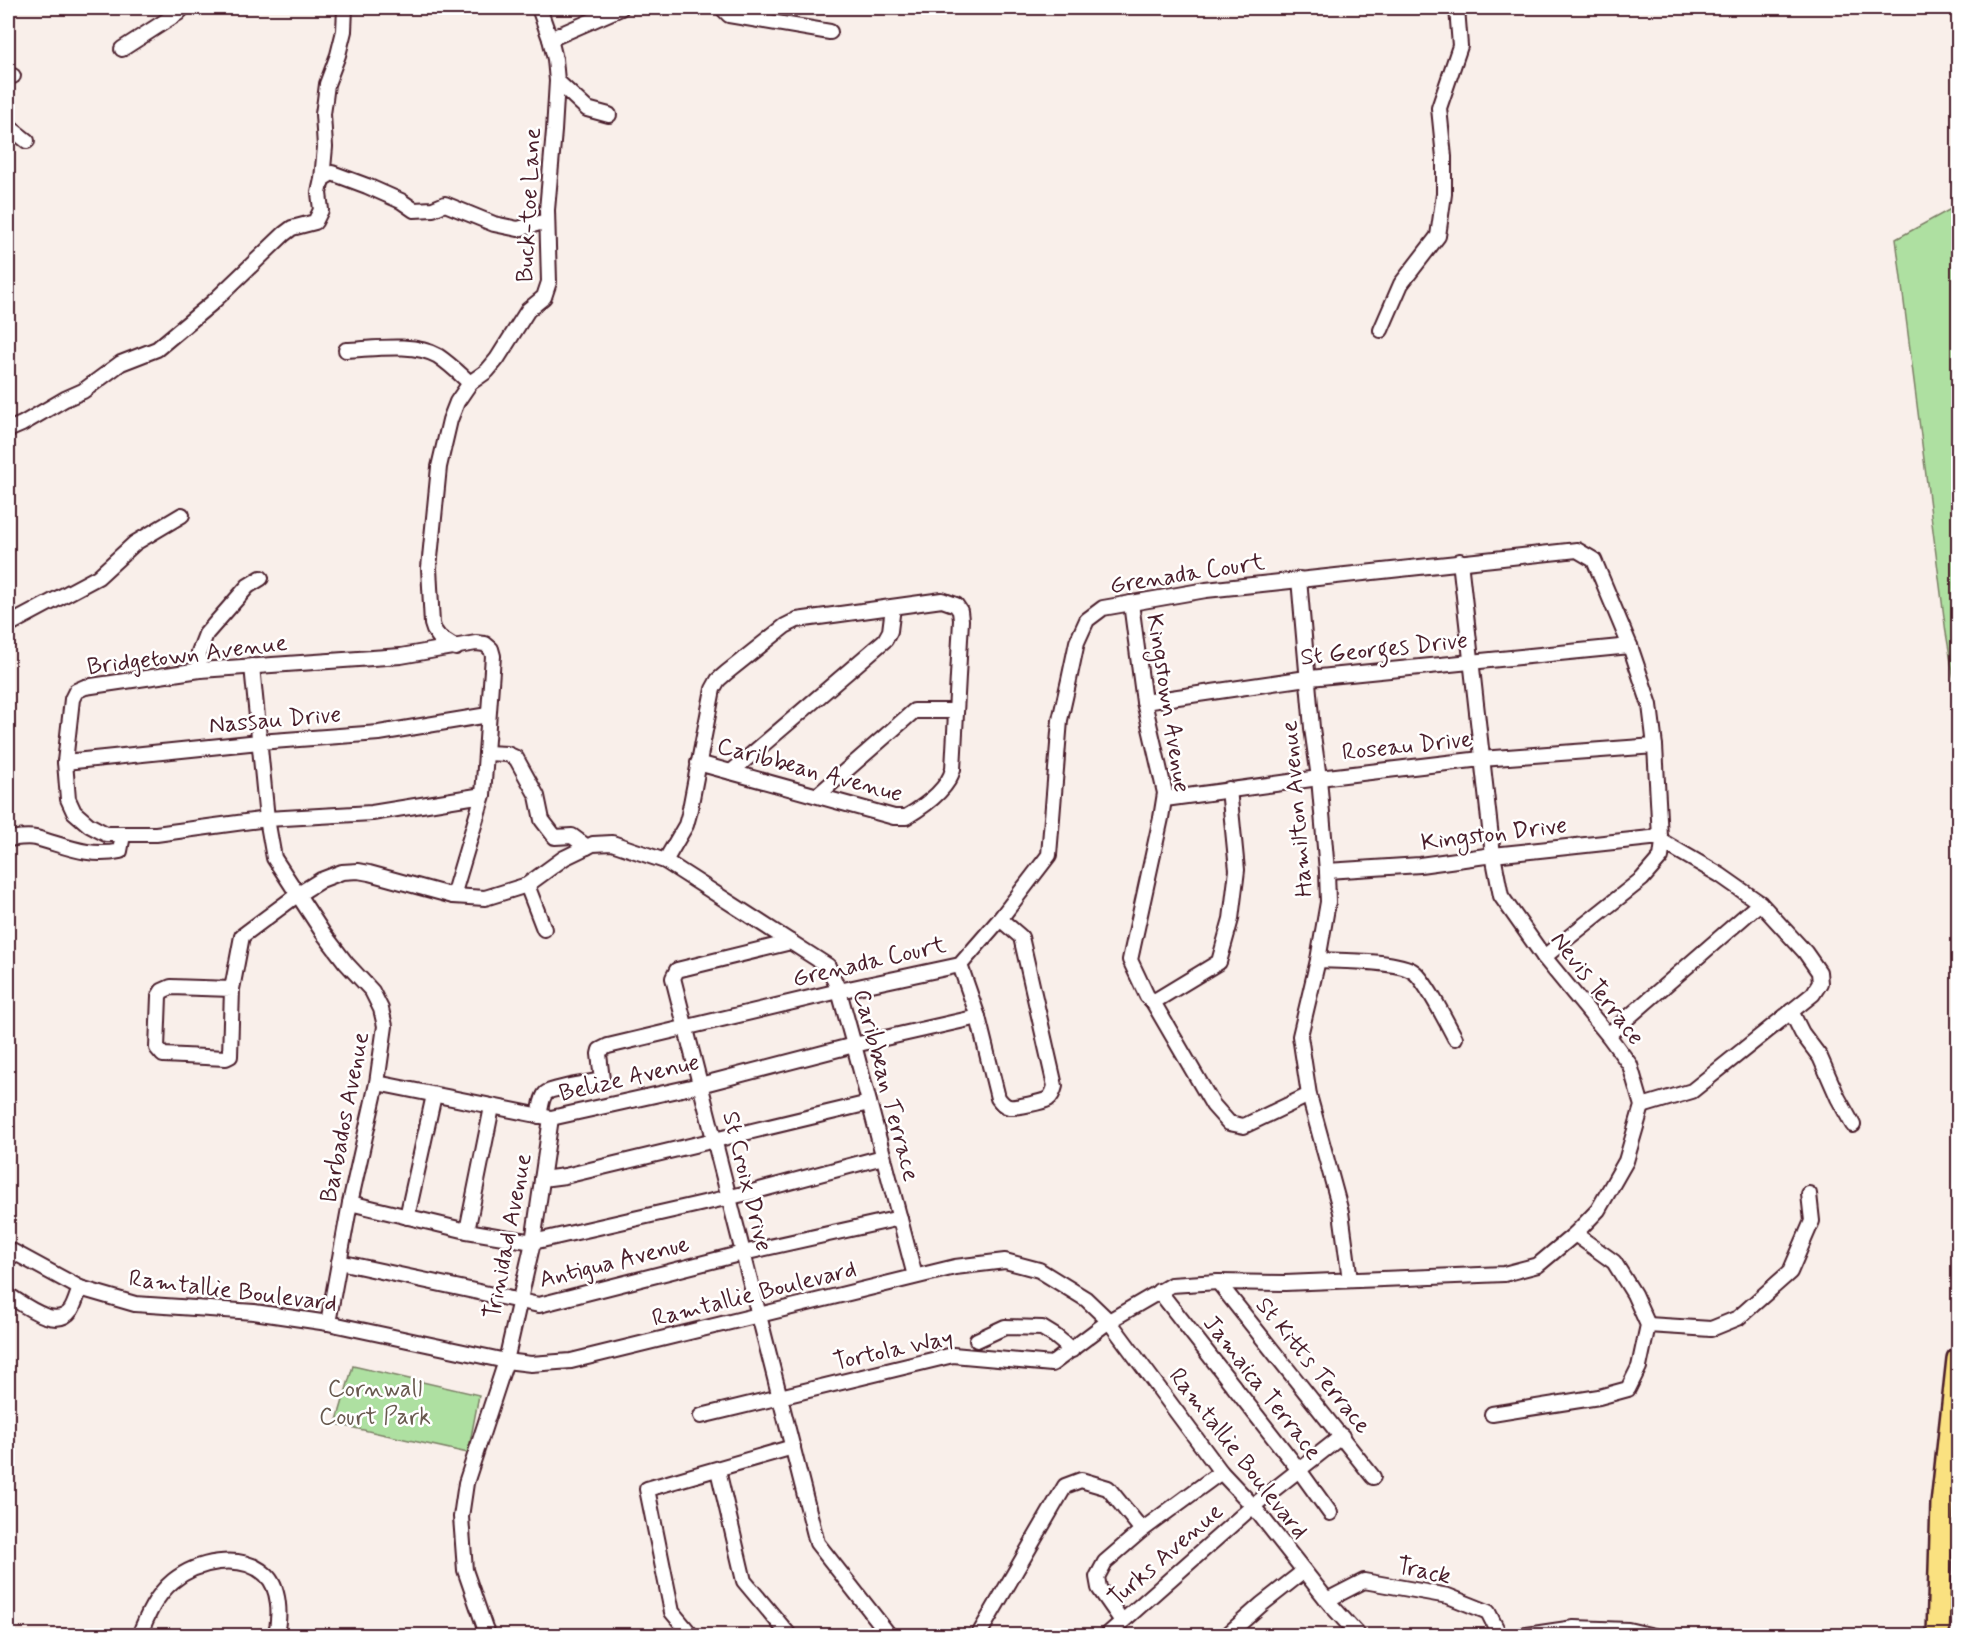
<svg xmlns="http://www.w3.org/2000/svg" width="1966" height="1643" font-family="Mynerve,sans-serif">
  <rect width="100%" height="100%" fill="#f9efea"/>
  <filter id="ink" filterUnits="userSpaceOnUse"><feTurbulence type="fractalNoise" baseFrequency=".0167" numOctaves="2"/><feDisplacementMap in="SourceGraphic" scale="12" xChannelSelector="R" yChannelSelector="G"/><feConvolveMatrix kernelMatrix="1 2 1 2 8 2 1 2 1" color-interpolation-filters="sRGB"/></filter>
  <g filter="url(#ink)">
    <!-- green -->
    <g fill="#aee0a1" stroke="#7c8066" stroke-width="1.5">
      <polygon points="1958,205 1958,702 1946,633 1896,239"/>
      <polygon points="353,1366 479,1395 468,1453 336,1424"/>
    </g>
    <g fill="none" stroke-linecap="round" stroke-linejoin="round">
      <!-- minor casing -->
      <g stroke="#4a1f2b" stroke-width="18">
        <g id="minor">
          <polyline points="722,8 729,15 830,32"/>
          <polyline points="550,39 621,8"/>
          <polyline points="122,49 178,13 183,8"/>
          <polyline points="8,76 13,76"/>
          <polyline points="557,81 587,109 609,115"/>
          <polyline points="8,126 27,141"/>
          <polyline points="322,179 325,147 323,114 325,100 327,84 338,55 344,31 345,8"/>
          <polyline points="1381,330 1401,284 1438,236 1444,194 1444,157 1439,108 1460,46 1457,8"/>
          <path d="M346 350C373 349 413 342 438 356 450 364 460 374 470 383"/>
          <polyline points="8,430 22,424 65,399 83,391 121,363 157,349 212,303 284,234 292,228 315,222 321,210 319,193 322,179 332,173 367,186 401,201 414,210 433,209 445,204 494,224 518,229 547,221"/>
          <polyline points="1299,579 1312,728 1319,778 1327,871 1328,902 1318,960 1300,1036 1309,1095 1341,1212 1350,1280"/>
          <polyline points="1131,603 1144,702 1165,793 1161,818 1130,960 1147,996 1153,1002 1213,1105 1229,1123 1244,1126 1309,1095"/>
          <polyline points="8,625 98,577 135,543 182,515"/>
          <polyline points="456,648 439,637 434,630 432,624 429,568 439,467 450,420 457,402 470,383 487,371 497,359 528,310 544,297 549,282 547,210 554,131 557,81 555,59 550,39 539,8"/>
          <polyline points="252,666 267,819 274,858 323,933 346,963 372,991 381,1009 385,1026 377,1083 350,1203 328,1323"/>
          <polyline points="200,670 199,652 206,634 248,586 261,578"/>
          <polyline points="1144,702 1300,679 1630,646"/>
          <polyline points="486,753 507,754 516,758 537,796 542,820 555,837 572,836 587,847"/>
          <polyline points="65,762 259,742 379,733 488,715"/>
          <polyline points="731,772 885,640 890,631 893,607"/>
          <polyline points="818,795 914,711 956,711"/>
          <polyline points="1165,799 1319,778 1481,759 1655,746"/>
          <path d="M8 839C17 838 27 836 36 838 66 846 89 858 120 851L123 835"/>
          <path d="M665 861 686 825 689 814 713 689 718 680 726 673 785 626 797 620 942 600 956 605 960 611 961 620 953 769C948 790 923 807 906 817H894L698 763"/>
          <polyline points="1327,871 1420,865 1493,855 1660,837 1663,842"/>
          <polyline points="527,885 544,929"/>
          <polyline points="453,896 483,795 493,656 491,649 485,644 476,643 401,656 200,670 85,687 76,691 72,699 65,762 68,799 74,812 89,825 106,834 156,834 267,819 372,813 483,795"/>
          <polyline points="791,942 677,970 673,978 817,1543 890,1636"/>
          <polyline points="1544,957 1642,879 1661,857 1663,842 1720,875 1760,903 1805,952 1819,972 1820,983 1813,994 1692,1091 1642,1106"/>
          <path d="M1318 960C1339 961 1398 960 1414 972 1426 981 1447 1023 1455 1038"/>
          <polyline points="960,965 978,1017"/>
          <polyline points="232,989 171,987 162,991 159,996 157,1048 163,1055 226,1058 230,1056 232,989 242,936 297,895 321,880 342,872 358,871 369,873 453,896 485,898 527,885 564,858 593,844 612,843 665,861 828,966 839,991 854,1045 915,1276"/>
          <polyline points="1153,1002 1219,962 1231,919 1237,870 1229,789"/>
          <polyline points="1791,1011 1802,1033 1820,1057 1838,1098 1853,1125"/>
          <polyline points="1608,1035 1760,903"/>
          <path d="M377 1083 551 1118 700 1085 854 1045 978 1017 998 1098C1001 1102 1004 1106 1009 1107 1015 1108 1043 1102 1048 1099 1052 1096 1054 1090 1055 1086L1021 937 1000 919"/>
          <path d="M539 1116C541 1109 541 1098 546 1093 550 1089 593 1082 602 1080L599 1054 600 1050 608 1046 839 991 960 965 1000 919 1049 855 1060 720 1069 680 1077 642 1087 620 1103 608 1206 590 1577 550 1594 560 1630 646 1650 705 1655 746 1660 837"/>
          <polyline points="542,1179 565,1176 869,1103"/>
          <polyline points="350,1203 467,1231 533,1242 752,1192 883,1157"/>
          <polyline points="407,1217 434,1095"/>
          <polyline points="467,1231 492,1107"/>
          <polyline points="8,1249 80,1288 135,1304 254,1312 328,1323 506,1361 531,1364 571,1361 955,1267 1005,1261 1039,1270 1086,1299 1109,1321 1221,1472 1253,1506 1331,1605 1359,1636"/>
          <polyline points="339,1262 539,1305 743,1253 900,1218"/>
          <polyline points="1218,1282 1373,1477"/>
          <polyline points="1159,1291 1299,1470 1330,1513"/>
          <path d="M8 1295C23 1304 56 1331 71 1310 75 1304 77 1295 80 1288"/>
          <polyline points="1648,1325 1711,1329 1738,1318 1790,1272 1812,1221 1809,1194"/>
          <polyline points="977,1340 1005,1327 1042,1328 1055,1336 1072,1350"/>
          <polyline points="1492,1414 1599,1397 1628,1389 1639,1367 1648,1325 1634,1294 1614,1262 1575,1234"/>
          <polyline points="701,1416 953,1355 1052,1364 1109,1321 1171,1285 1218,1282 1285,1283 1504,1274 1538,1265 1575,1234 1598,1210 1626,1161 1642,1106 1630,1065 1608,1035 1544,957 1501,896 1493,855 1460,561"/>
          <polyline points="718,1470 744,1581 790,1636"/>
          <polyline points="1327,1600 1364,1581 1448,1596 1488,1612 1500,1636"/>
          <polyline points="1122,1621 1099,1588 1097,1577 1105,1562 1142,1530"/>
          <path d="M139 1636C147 1616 156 1595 173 1581 196 1562 240 1552 265 1574 280 1587 281 1617 275 1636"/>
          <polyline points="489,1636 485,1628 465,1570 461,1517 466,1483 506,1361 533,1242 551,1118"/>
          <polyline points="692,1636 672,1612 647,1489 793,1447"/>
          <polyline points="978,1636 1065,1486 1081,1480 1108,1488 1142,1530 1221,1472"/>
          <polyline points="1106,1636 1253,1506 1342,1436"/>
          <polyline points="1226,1636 1262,1604 1304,1571"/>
          <polyline points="1520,1636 1574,1628 1628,1630 1654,1636"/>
        </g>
      </g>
      <!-- highway casing -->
      <g stroke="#4a1f2b" stroke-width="26">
        <polyline id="highway" points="1938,1636 1942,1504 1958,1359"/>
      </g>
      <!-- minor -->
      <use href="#minor" stroke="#fff" stroke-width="14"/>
      <!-- highway -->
      <use href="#highway" stroke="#fae180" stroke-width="21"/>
    </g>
  </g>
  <g text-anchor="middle" stroke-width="5" stroke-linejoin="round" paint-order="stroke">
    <!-- street labels -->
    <g font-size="24" fill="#4a1f2b" stroke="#fff">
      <text transform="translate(528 205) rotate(-87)" y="8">Buck-toe Lane</text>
      <text transform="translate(1187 573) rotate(-9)" y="8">Grenada Court</text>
      <text transform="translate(1384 648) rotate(-6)" y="8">St Georges Drive</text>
      <text transform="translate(187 654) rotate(-7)" y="8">Bridgetown Avenue</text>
      <text transform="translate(1169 703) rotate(81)" y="8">Kingstown Avenue</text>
      <text transform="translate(275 719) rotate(-5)" y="8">Nassau Drive</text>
      <text transform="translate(1407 745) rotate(-6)" y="8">Roseau Drive</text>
      <text transform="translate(810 769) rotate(15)" y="8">Caribbean Avenue</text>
      <text transform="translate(1296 809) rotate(-95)" y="8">Hamilton Avenue</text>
      <text transform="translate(1494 833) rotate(-7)" y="8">Kingston Drive</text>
      <text transform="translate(869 961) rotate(-13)" y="8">Grenada Court</text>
      <text transform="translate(1598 988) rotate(52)" y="8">Nevis Terrace</text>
      <text transform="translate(629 1077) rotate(-13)" y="8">Belize Avenue</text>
      <text transform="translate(887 1085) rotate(75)" y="8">Caribbean Terrace</text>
      <text transform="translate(344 1117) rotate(-79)" y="8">Barbados Avenue</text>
      <text transform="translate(748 1181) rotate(76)" y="8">St Croix Drive</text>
      <text transform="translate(507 1236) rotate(-79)" y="8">Trinidad Avenue</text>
      <text transform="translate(614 1261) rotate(-14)" y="8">Antigua Avenue</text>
      <text transform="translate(233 1290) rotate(7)" y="8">Ramtallie Boulevard</text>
      <text transform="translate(754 1293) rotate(-14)" y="8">Ramtallie Boulevard</text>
      <text transform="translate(893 1349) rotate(-12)" y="8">Tortola Way</text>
      <text transform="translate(1314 1365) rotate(51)" y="8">St Kitts Terrace</text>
      <text transform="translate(1263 1387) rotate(52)" y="8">Jamaica Terrace</text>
      <text transform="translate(1239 1453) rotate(52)" y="8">Ramtallie Boulevard</text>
      <text transform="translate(1165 1554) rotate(-41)" y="8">Turks Avenue</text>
      <text transform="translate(1424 1570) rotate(12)" y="8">Track</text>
    </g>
    <!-- park labels -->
    <g font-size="24" fill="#68594e" stroke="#fff">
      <text x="375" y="1396">Cornwall<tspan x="375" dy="28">Court Park</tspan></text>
    </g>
  </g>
  <!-- margin -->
  <rect width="1966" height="1643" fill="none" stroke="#fff" stroke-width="30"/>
  <rect x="15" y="15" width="1936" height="1613" fill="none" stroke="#4a1f2b" stroke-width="2" filter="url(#ink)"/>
</svg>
